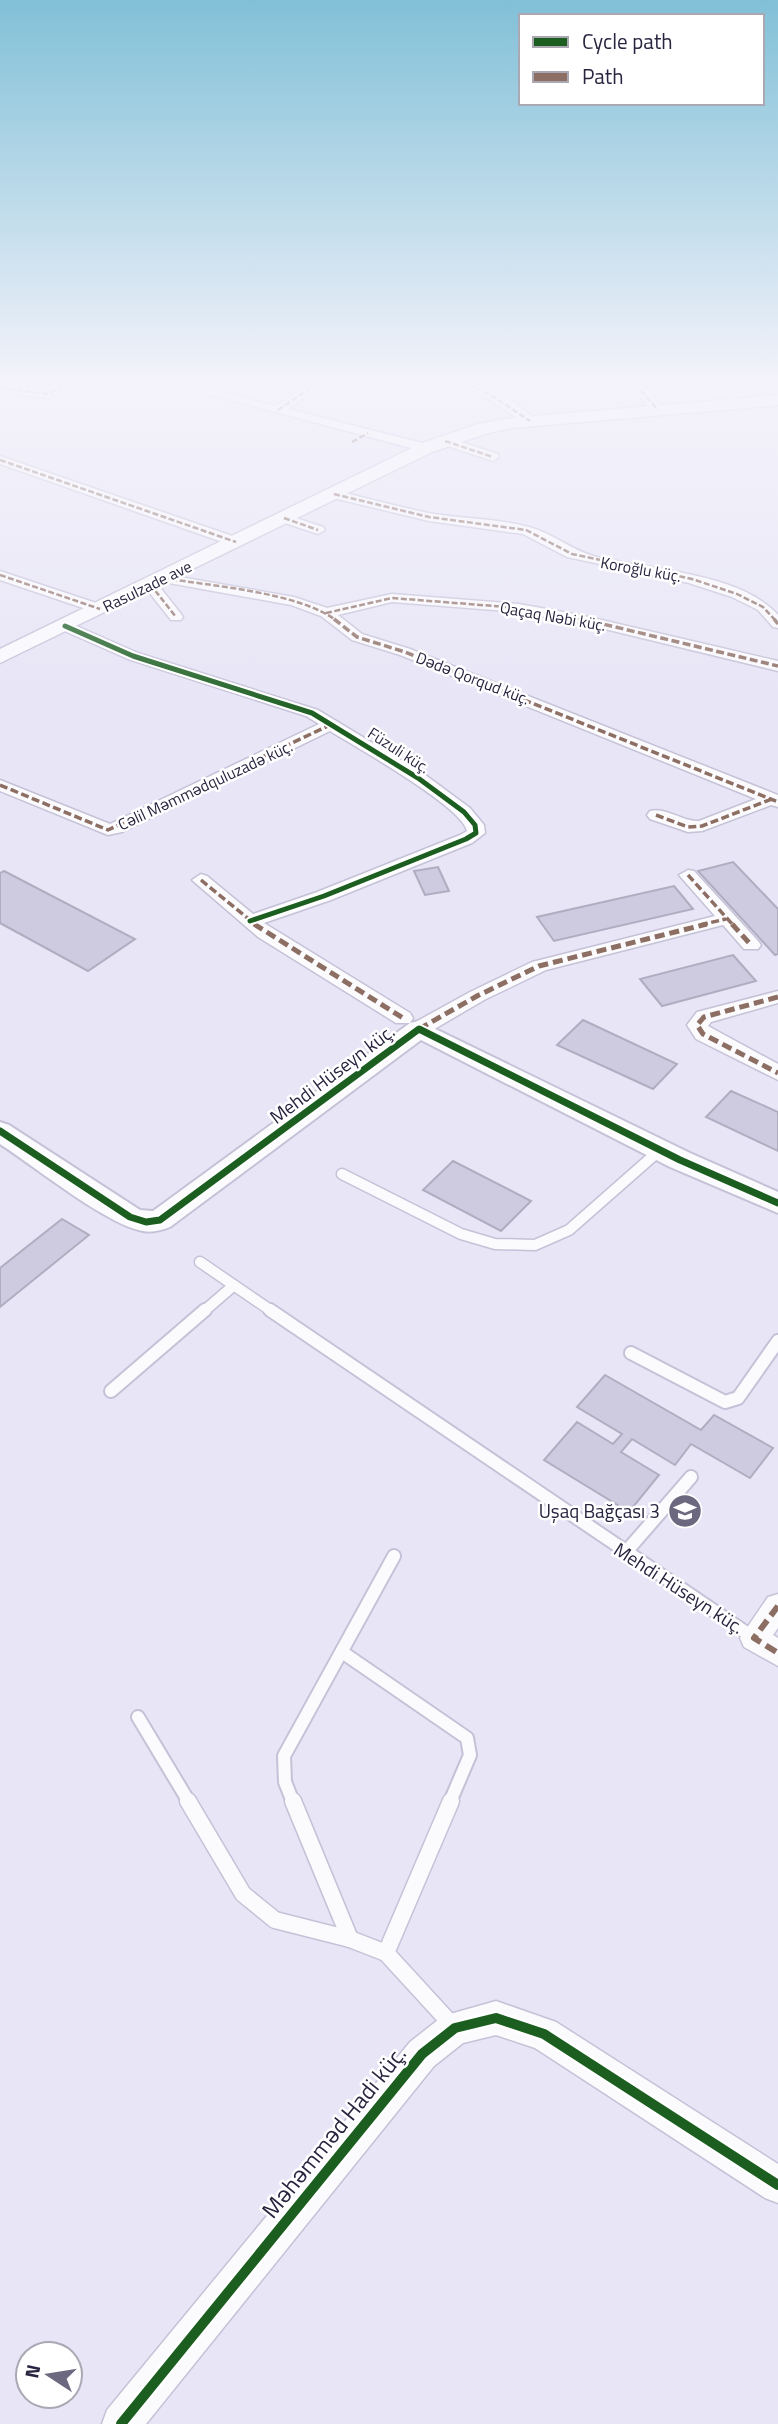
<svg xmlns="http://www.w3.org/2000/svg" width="778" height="2424" font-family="'Titillium Web',sans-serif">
  <rect width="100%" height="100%" fill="#e7e5f6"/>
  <!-- building -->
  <g fill="#cecbe0" stroke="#b0adc1" stroke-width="2">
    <polygon points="733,862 778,909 778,954 775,955 698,871"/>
    <polygon points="438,867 449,891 425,895 414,871"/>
    <polygon points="4,871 135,939 88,971 0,923 0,873"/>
    <polygon points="674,886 693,909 554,941 537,917"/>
    <polygon points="733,955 756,981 662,1006 640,979"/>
    <polygon points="583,1020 677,1064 653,1089 557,1045"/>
    <polygon points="731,1091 778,1112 778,1151 706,1117"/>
    <polygon points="453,1161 531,1201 501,1231 423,1190"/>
    <polygon points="62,1219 89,1235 0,1307 0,1268"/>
    <polygon points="605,1375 701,1430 714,1415 773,1448 750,1478 691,1444 675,1465 632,1439 621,1452 659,1475 629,1512 544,1460 577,1422 613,1444 622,1434 577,1407"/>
  </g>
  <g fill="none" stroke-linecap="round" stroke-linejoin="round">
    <!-- service-far2 casing -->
    <g stroke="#c5c2d7" stroke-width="13">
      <g id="service-far2">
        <polyline points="342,1174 461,1234 495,1244 535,1245 569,1230 660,1150"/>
        <polyline points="200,1262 273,1312"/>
        <polyline points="203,1312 233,1286"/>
      </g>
    </g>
    <!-- service-far1 casing -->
    <g stroke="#c5c2d7" stroke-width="16">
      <g id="service-far1">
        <polyline points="270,1310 754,1638"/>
        <polyline points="631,1353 725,1402 738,1398 778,1341"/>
        <polyline points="111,1391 205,1310"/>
        <polyline points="625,1553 691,1477"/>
        <polyline points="342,1652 467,1738 470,1755 450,1802"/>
        <polyline points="138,1717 189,1802"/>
        <polyline points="293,1802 285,1782 284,1756 394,1556"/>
      </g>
    </g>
    <!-- service casing -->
    <g stroke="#c5c2d7" stroke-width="19">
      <g id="service">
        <polyline points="188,1801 243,1894 275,1920 350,1939 386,1953 453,2026"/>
        <polyline points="293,1801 350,1939"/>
        <polyline points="386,1953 451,1801"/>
      </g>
    </g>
    <!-- minor casing -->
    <g stroke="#c5c2d7" stroke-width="3">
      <g id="minor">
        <polygon points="62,381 76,381 49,398 0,392 0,384 47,390"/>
        <polygon points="159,381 177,381 276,406 314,381 327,381 288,409 430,445 432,448 426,452"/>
        <path d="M454 381C481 379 517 402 536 421L526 424 487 398Z"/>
        <path d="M621 381C642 379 649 393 662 407V413H654L633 389Z"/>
        <polygon points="445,437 498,454 499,457 493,461 441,444 439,441"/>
        <polygon points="0,456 241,539 243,542 241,545 231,545 0,464"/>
        <path d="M334 490C365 498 396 506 428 513 461 519 496 518 529 527 553 533 572 551 597 557 650 570 741 573 778 615V628L773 627 758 610 732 597 689 583 567 557 523 534 429 521 329 497V491Z"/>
        <polygon points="284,514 323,527 325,530 318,534 279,521 277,518"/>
        <polygon points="0,571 105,606 107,609 100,613 95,612 0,580"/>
        <path d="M163 574 294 597 327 608 392 594 519 604 580 615 778 661V671L580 623 519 612 392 602 338 615 362 634 410 649 778 795V807L771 805 702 831 688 832 650 819 647 815 650 811C667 807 682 822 699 821L756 799 400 655 352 640 321 616 291 605 158 581 156 578 158 575Z"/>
        <polygon points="150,580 155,581 181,614 183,617 181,620 171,620 145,587 143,584"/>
        <path d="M65 621 138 653 318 710 424 774 470 808 484 825 485 833 472 843 331 900 264 923 410 1013 413 1018 410 1023H396L258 937 192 880 201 874 207 876 253 914 317 892 460 835 467 831C463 807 354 746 330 731L122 832 108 835 0 791V780L110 824 319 724 306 716 128 659 60 629 57 626 60 623Z"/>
        <polygon points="688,870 694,871 758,941 761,945 758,949 744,949 723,925 546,970 484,1000 426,1034 412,1034 409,1029 412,1024 470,992 532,962 715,916 679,875"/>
        <polygon points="778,991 778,1003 711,1022 708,1026 778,1064 778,1080 696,1039 687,1025 697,1012"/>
        <polygon points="778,1594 778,1628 773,1635 778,1638 778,1666 744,1647 740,1638 768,1597"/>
        <polygon points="496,2001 556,2022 778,2164 778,2203 765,2198 535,2048 496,2035 463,2043 434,2066 146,2424 102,2424 107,2410 410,2042 443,2016"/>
      </g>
    </g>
    <!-- tertiary casing -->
    <g stroke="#c5c2d7" stroke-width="4">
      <path id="tertiary" d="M419 1021 690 1153 778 1192V1213L670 1167 421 1040 170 1227C162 1230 152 1233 143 1231 107 1225 34 1166 0 1144V1122L9 1125 140 1210 153 1211 410 1023Z"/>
    </g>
    <!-- secondary casing -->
    <g stroke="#c5c2d7" stroke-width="3">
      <polygon id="secondary" points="778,395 778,405 512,428 488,433 432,452 0,663 0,649 420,444 478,424 512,418"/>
    </g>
    <!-- service-far2 -->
    <use href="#service-far2" stroke="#fbfbfe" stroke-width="10"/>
    <!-- service-far1 -->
    <use href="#service-far1" stroke="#fbfbfe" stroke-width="12"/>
    <!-- service -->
    <use href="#service" stroke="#fbfbfe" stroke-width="16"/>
    <!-- minor -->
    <use href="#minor" fill="#fbfbfe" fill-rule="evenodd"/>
    <!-- tertiary -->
    <use href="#tertiary" fill="#fbfbfe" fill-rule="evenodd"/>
    <!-- secondary -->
    <use href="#secondary" fill="#fbfbfe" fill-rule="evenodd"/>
    <!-- quiet-far3 -->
    <g stroke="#8d6e63" stroke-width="2.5" stroke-dasharray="6 2.5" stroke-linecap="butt">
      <polyline points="460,381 491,395 530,421"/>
      <polyline points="627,381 637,386 658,410"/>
      <polyline points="0,388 49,394 70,381"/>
      <polyline points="278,410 321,381"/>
      <polyline points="445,441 493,457"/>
      <polyline points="352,442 368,433"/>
      <polyline points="0,460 236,542"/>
      <polyline points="334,494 429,517 526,530 572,554 692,579 737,594 763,607 776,621"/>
      <polyline points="284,518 318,530"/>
      <polyline points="0,575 100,609"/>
      <path d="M163 578C211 586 299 592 337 621"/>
      <polyline points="150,584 176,617"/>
      <polyline points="326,613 392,598 519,608 589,621"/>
    </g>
    <!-- quiet-far2 -->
    <g stroke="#8d6e63" stroke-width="3.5" stroke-dasharray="8 3.5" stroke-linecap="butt">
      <polyline points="334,619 357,637 405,652 778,802"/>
      <polyline points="582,619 778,666"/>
      <polyline points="774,619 778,624"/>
      <polyline points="0,785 108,830 332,724"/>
      <polyline points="656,815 688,827 702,826 772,799"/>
      <polyline points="688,875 733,925"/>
      <polyline points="201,880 256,925"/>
      <polyline points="700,925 726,919"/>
    </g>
    <!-- quiet-far1 -->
    <g stroke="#8d6e63" stroke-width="5" stroke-dasharray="10 5" stroke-linecap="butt">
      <polyline points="254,924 403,1018"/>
      <polyline points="732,924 751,945"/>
      <polyline points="778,997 704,1017 697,1025 703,1034 778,1073"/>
      <polyline points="419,1029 477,996 539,966 707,924"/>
    </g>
    <!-- quiet -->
    <polyline stroke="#8d6e63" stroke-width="6" stroke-dasharray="12 6" stroke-linecap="butt" points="778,1606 754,1638 778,1653"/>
    <!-- cycleway-far2 casing -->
    <g stroke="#fff" stroke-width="9">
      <polyline id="cycleway-far2" points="65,626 133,656 312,713 418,778 464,812 475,825 476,833 466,839 324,896 250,921"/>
    </g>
    <!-- cycleway-far1 casing -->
    <g stroke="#fff" stroke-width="11">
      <polyline id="cycleway-far1" points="0,1131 130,1217 146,1222 160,1220 419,1029 680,1160 778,1203"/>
    </g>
    <!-- cycleway casing -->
    <g stroke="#fff" stroke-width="15">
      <polyline id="cycleway" points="121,2424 422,2054 455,2028 496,2018 544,2034 778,2185"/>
    </g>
    <!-- cycleway-far2 -->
    <use href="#cycleway-far2" stroke="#1b5e20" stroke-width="5"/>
    <!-- cycleway-far1 -->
    <use href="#cycleway-far1" stroke="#1b5e20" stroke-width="7"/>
    <!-- cycleway -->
    <use href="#cycleway" stroke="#1b5e20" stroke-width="10"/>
  </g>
  <!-- sky -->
  <linearGradient id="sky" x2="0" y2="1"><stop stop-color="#81c0d7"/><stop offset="0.53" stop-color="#f4f3fb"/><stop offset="1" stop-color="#f4f3fb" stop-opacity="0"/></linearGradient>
  <rect width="778" height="720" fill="url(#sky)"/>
  <!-- icons -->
  <defs>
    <g id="school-disc" transform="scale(1.75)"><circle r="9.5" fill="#6c6880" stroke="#fff"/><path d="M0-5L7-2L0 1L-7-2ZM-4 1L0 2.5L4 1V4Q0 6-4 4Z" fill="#fff"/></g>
  </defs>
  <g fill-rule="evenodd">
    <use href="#school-disc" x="685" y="1511"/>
  </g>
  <g text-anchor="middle" stroke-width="5" stroke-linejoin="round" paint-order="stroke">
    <!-- far-street labels -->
    <g font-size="16" fill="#292540" stroke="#fff">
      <text transform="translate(641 569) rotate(10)" y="6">Koroğlu küç.</text>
      <text transform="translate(147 586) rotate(-26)" y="6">Rasulzade ave</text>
      <text transform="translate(553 616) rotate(10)" y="6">Qaçaq Nəbi küç.</text>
      <text transform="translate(473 678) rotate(21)" y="6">Dədə Qorqud küç.</text>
      <text transform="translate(399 750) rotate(33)" y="6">Füzuli küç.</text>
      <text transform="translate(205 785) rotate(-25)" y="6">Cəlil Məmmədquluzadə küç.</text>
    </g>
    <!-- street labels -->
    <g font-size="19" fill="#292540" stroke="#fff">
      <text transform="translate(332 1074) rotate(-37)" y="7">Mehdi Hüseyn küç.</text>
      <text transform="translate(679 1588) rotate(33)" y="7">Mehdi Hüseyn küç.</text>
    </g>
    <!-- poi labels -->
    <g font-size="19" fill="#292540" stroke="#fff" text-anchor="end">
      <text x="660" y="1518">Uşaq Bağçası 3</text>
    </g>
    <!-- near-street labels -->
    <g font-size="23" fill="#292540" stroke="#fff">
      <text transform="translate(334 2132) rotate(-51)" y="8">Məhəmməd Hadi küç.</text>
    </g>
  </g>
  <!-- legend -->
  <rect x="519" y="14" width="245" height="91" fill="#ffffff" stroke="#a9a8b3" stroke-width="2"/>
  <rect x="533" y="37" width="35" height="10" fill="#1b5e20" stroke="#a9a8b3" stroke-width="2"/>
  <text x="582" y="49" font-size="21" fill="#292540">Cycle path</text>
  <rect x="533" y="72" width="35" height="10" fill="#8d6e63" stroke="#a9a8b3" stroke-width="2"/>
  <text x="582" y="84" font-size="21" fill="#292540">Path</text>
  <!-- north arrow -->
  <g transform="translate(49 2375) rotate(282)"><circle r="33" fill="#ffffff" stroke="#a9a8b3" stroke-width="2"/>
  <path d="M0-5L12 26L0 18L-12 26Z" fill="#6c6880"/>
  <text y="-10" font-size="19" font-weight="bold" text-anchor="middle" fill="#292540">N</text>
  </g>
</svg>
